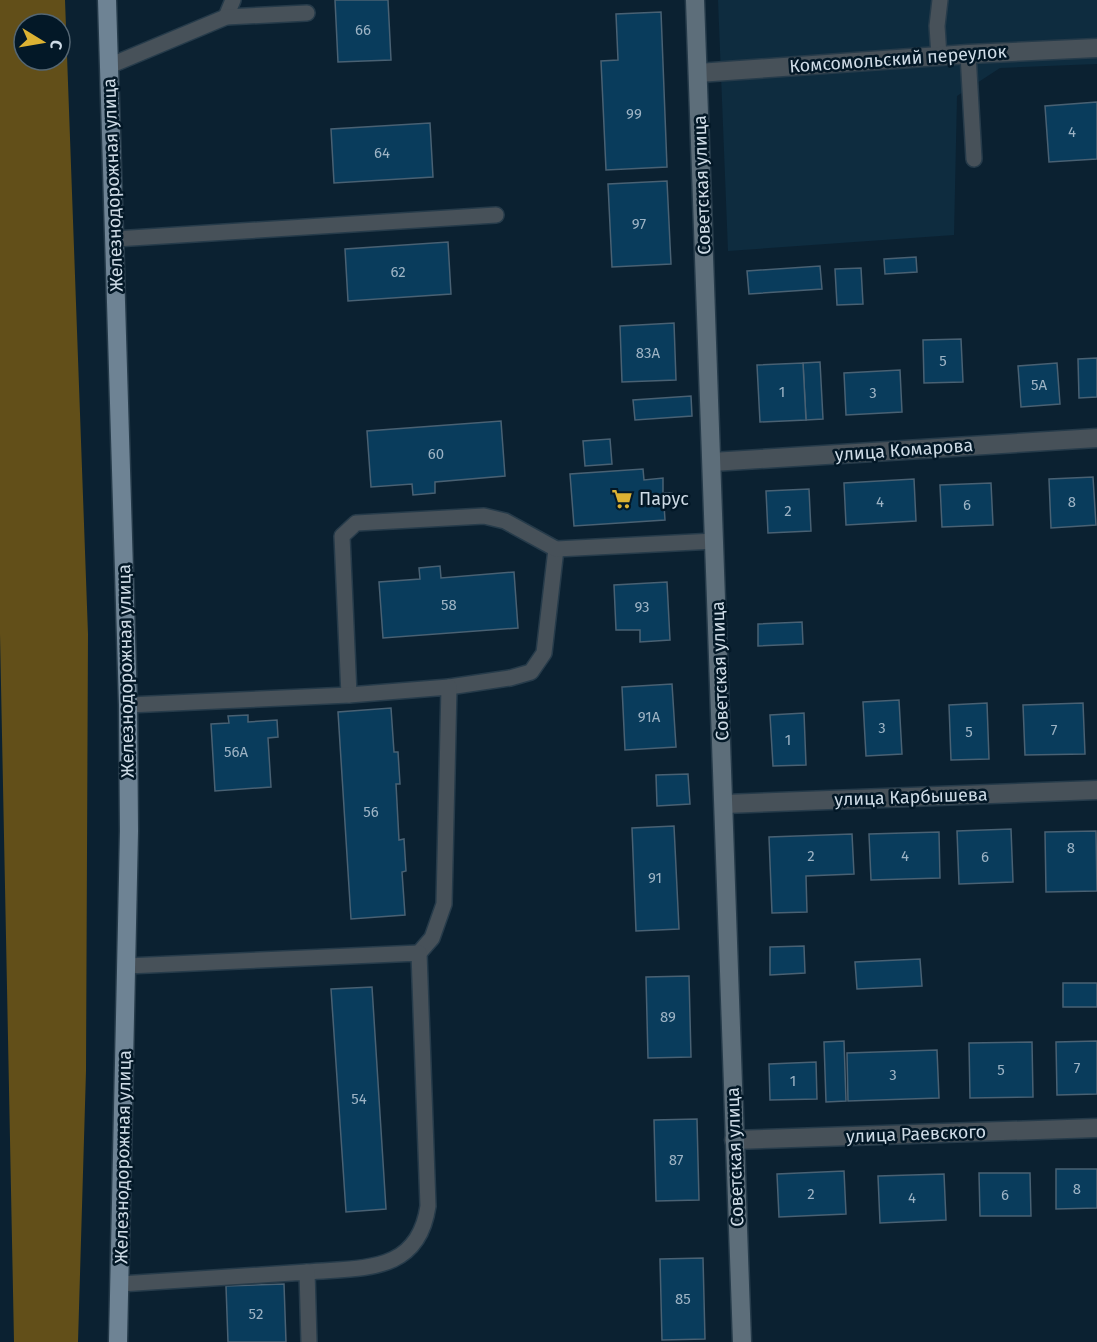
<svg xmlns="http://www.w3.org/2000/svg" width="1097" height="1342" font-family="'Fira Sans',sans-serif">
  <rect width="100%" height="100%" fill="#0b2131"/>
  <!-- built -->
  <polygon fill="#0e2c3f" points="718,0 1097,0 1097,64 1000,68 957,96 954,235 728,251"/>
  <!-- forest -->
  <path fill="#624f19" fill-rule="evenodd" d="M0 0H65L88 634 86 1071 78 1342H14L0 634ZM24 24H60V60H24Z"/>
  <!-- building -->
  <g fill="#093c5c" stroke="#496173" stroke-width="1.5">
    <polygon points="335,0 388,0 391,60 338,62"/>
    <polygon points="661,12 667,167 606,170 601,61 618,60 616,14"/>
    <polygon points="1097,102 1097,159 1049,162 1045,106"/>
    <polygon points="430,123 433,177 334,183 331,129"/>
    <polygon points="667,181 671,264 612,267 608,184"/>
    <polygon points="448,242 451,294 348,301 345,249"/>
    <polygon points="916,257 917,272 885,274 884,259"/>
    <polygon points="820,266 822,289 749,294 747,271"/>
    <polygon points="861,268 863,304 837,305 835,269"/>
    <polygon points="674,323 676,380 622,382 620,326"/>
    <polygon points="961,339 963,382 924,383 923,340"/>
    <polygon points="1097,358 1097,397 1079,398 1078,359"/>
    <polygon points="820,362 823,419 806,420 803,363"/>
    <polygon points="803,363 806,420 760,422 757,365"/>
    <polygon points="1057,363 1060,404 1021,407 1018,366"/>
    <polygon points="900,370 902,412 846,415 844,373"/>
    <polygon points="691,396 692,416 635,420 633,400"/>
    <polygon points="501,421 505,476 435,482 435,493 413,495 412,484 371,487 367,431"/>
    <polygon points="610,439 612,464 585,466 583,441"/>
    <polygon points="643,469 644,480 663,478 663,493 672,493 673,504 664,505 665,520 574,526 570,474"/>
    <polygon points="1093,477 1096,525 1051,528 1049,479"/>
    <polygon points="914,479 916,521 846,525 844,483"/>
    <polygon points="991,483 993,525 942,527 940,485"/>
    <polygon points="809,489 811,531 768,533 766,491"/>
    <polygon points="440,566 441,578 514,572 518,628 383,638 379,582 420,579 419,568"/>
    <polygon points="667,582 670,640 640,642 640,630 616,630 614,585"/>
    <polygon points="802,622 803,644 758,646 758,624"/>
    <polygon points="672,684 676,747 625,750 622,687"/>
    <polygon points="899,700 902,754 866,756 863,702"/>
    <polygon points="987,703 989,759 951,760 949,705"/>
    <polygon points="1083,703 1085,754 1025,755 1023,705"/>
    <polygon points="391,708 394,752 398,752 400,784 396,784 399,840 404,839 406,871 402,872 405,915 351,919 338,712"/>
    <polygon points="804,713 806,765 773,766 770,715"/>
    <polygon points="248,715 248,722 277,720 278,737 268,738 271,787 215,791 211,724 229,723 228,716"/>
    <polygon points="688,774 690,804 657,806 656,775"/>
    <polygon points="674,826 679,929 636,931 632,828"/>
    <polygon points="1011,829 1013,882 959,884 957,831"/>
    <polygon points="1096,831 1097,891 1046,892 1045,832"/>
    <polygon points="939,832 940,878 871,880 869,834"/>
    <polygon points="852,834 854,874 806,876 807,912 772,913 769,837"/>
    <polygon points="804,946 805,973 770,975 770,947"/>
    <polygon points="920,959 922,986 857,989 855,962"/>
    <polygon points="689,976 691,1057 648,1058 646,977"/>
    <rect x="1063" y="983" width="34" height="24"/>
    <polygon points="372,987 386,1209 346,1212 331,989"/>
    <polygon points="844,1041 846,1101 826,1102 824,1042"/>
    <polygon points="1097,1041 1097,1094 1057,1095 1056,1042"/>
    <polygon points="1032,1042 1033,1097 970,1098 969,1043"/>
    <polygon points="937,1050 939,1098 848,1101 847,1053"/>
    <polygon points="816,1062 817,1099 770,1100 769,1064"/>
    <polygon points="697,1119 699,1200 656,1201 654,1120"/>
    <polygon points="1056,1169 1097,1169 1097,1208 1056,1209"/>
    <polygon points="844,1171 846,1214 779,1217 777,1174"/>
    <polygon points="979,1173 1030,1173 1031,1216 980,1216"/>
    <polygon points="944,1174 946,1220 880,1223 878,1176"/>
    <polygon points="703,1258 705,1339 662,1340 660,1259"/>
    <polygon points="284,1284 286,1342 228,1342 226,1286"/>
  </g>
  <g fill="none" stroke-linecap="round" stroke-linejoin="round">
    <!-- lane casing -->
    <g stroke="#263b4a" stroke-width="18">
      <g id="lane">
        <polyline points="226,17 233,0"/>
        <polyline points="968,54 974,159"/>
        <polyline points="939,56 937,26 940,0"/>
        <polyline points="109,66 226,17 307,13"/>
        <polyline points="115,239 496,215"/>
        <polyline points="449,687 510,678 531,672 544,653 556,549"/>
        <polyline points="349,695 342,536 356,523 484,516 505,521 556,549 715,541"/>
        <polyline points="128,705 349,695 449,687 444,904 432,938 419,953"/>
        <path d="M127 966 419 953 428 1206C418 1275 361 1267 307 1272"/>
        <polyline points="120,1284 307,1272 309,1342"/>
      </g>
    </g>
    <!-- street casing -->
    <g stroke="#263b4a" stroke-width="21">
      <g id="street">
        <polyline points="698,73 968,54 1097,48"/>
        <polyline points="712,462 1097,438"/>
        <polyline points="725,804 1097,790"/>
        <polyline points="734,1140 1097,1128"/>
      </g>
    </g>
    <!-- secondary casing -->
    <g stroke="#263b4a" stroke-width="21">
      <polyline id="secondary" points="695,0 742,1342"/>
    </g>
    <!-- primary casing -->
    <g stroke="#263b4a" stroke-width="21">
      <polyline id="primary" points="107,0 128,705 129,831 118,1342"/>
    </g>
    <!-- lane -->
    <use href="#lane" stroke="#475159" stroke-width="15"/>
    <!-- street -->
    <use href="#street" stroke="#475159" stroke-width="18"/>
    <!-- secondary -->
    <use href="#secondary" stroke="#5d6e7a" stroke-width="18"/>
    <!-- primary -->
    <use href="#primary" stroke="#6e8394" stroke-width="18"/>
  </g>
  <!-- icons -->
  <defs>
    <g id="supermarket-bare" transform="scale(1.62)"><path d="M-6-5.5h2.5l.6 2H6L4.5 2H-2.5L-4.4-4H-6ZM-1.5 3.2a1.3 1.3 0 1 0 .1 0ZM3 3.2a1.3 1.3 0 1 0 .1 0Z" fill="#dcb233" stroke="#031827" stroke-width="2.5" paint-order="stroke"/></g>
  </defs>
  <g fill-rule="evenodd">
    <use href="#supermarket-bare" x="622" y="499"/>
  </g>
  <g text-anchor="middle" stroke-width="5" stroke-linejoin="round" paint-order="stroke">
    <!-- number labels -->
    <g font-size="15" fill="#9db3c4">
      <text x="363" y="35">66</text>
      <text x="634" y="119">99</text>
      <text x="1072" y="137">4</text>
      <text x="382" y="158">64</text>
      <text x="639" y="229">97</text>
      <text x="398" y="277">62</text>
      <text x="648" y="358">83А</text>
      <text x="943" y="366">5</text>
      <text x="1039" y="390">5А</text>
      <text x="782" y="397">1</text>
      <text x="873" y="398">3</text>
      <text x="436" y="459">60</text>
      <text x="880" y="507">4</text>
      <text x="1072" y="507">8</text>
      <text x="967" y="510">6</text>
      <text x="788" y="516">2</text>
      <text x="449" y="610">58</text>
      <text x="642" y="612">93</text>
      <text x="649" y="722">91А</text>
      <text x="882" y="733">3</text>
      <text x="1054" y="735">7</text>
      <text x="969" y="737">5</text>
      <text x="788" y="745">1</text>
      <text x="236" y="757">56А</text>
      <text x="371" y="817">56</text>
      <text x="1071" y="853">8</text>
      <text x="811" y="861">2</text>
      <text x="905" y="861">4</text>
      <text x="985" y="862">6</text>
      <text x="655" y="883">91</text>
      <text x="668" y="1022">89</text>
      <text x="1077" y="1073">7</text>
      <text x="1001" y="1075">5</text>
      <text x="893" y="1080">3</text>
      <text x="793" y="1086">1</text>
      <text x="359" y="1104">54</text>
      <text x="676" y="1165">87</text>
      <text x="1077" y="1194">8</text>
      <text x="811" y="1199">2</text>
      <text x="1005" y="1200">6</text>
      <text x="912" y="1203">4</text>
      <text x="683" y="1304">85</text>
      <text x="256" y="1319">52</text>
    </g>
    <!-- street labels -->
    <g font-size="18" fill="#cedbe6" stroke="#031827">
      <text transform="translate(898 59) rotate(-4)" y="6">Комсомольский переулок</text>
      <text transform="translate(113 185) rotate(-92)" y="6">Железнодорожная улица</text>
      <text transform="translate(702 185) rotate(-92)" y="6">Советская улица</text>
      <text transform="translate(904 450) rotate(-4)" y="6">улица Комарова</text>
      <text transform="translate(126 671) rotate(-91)" y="6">Железнодорожная улица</text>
      <text transform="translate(720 671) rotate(-92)" y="6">Советская улица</text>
      <text transform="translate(911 797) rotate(-2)" y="6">улица Карбышева</text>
      <text transform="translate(916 1134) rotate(-2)" y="6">улица Раевского</text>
      <text transform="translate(123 1157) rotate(-89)" y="6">Железнодорожная улица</text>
      <text transform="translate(735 1157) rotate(-92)" y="6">Советская улица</text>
    </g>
    <!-- poi labels -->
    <g font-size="18" fill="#cedbe6" stroke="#031827" text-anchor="start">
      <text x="639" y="505">Парус</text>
    </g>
  </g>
  <!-- north arrow -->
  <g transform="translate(42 42) rotate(101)"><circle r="28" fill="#031827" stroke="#546673" stroke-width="1.5"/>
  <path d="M0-4.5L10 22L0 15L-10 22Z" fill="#dcb233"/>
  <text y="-9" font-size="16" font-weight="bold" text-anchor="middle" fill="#cedbe6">С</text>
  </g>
</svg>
